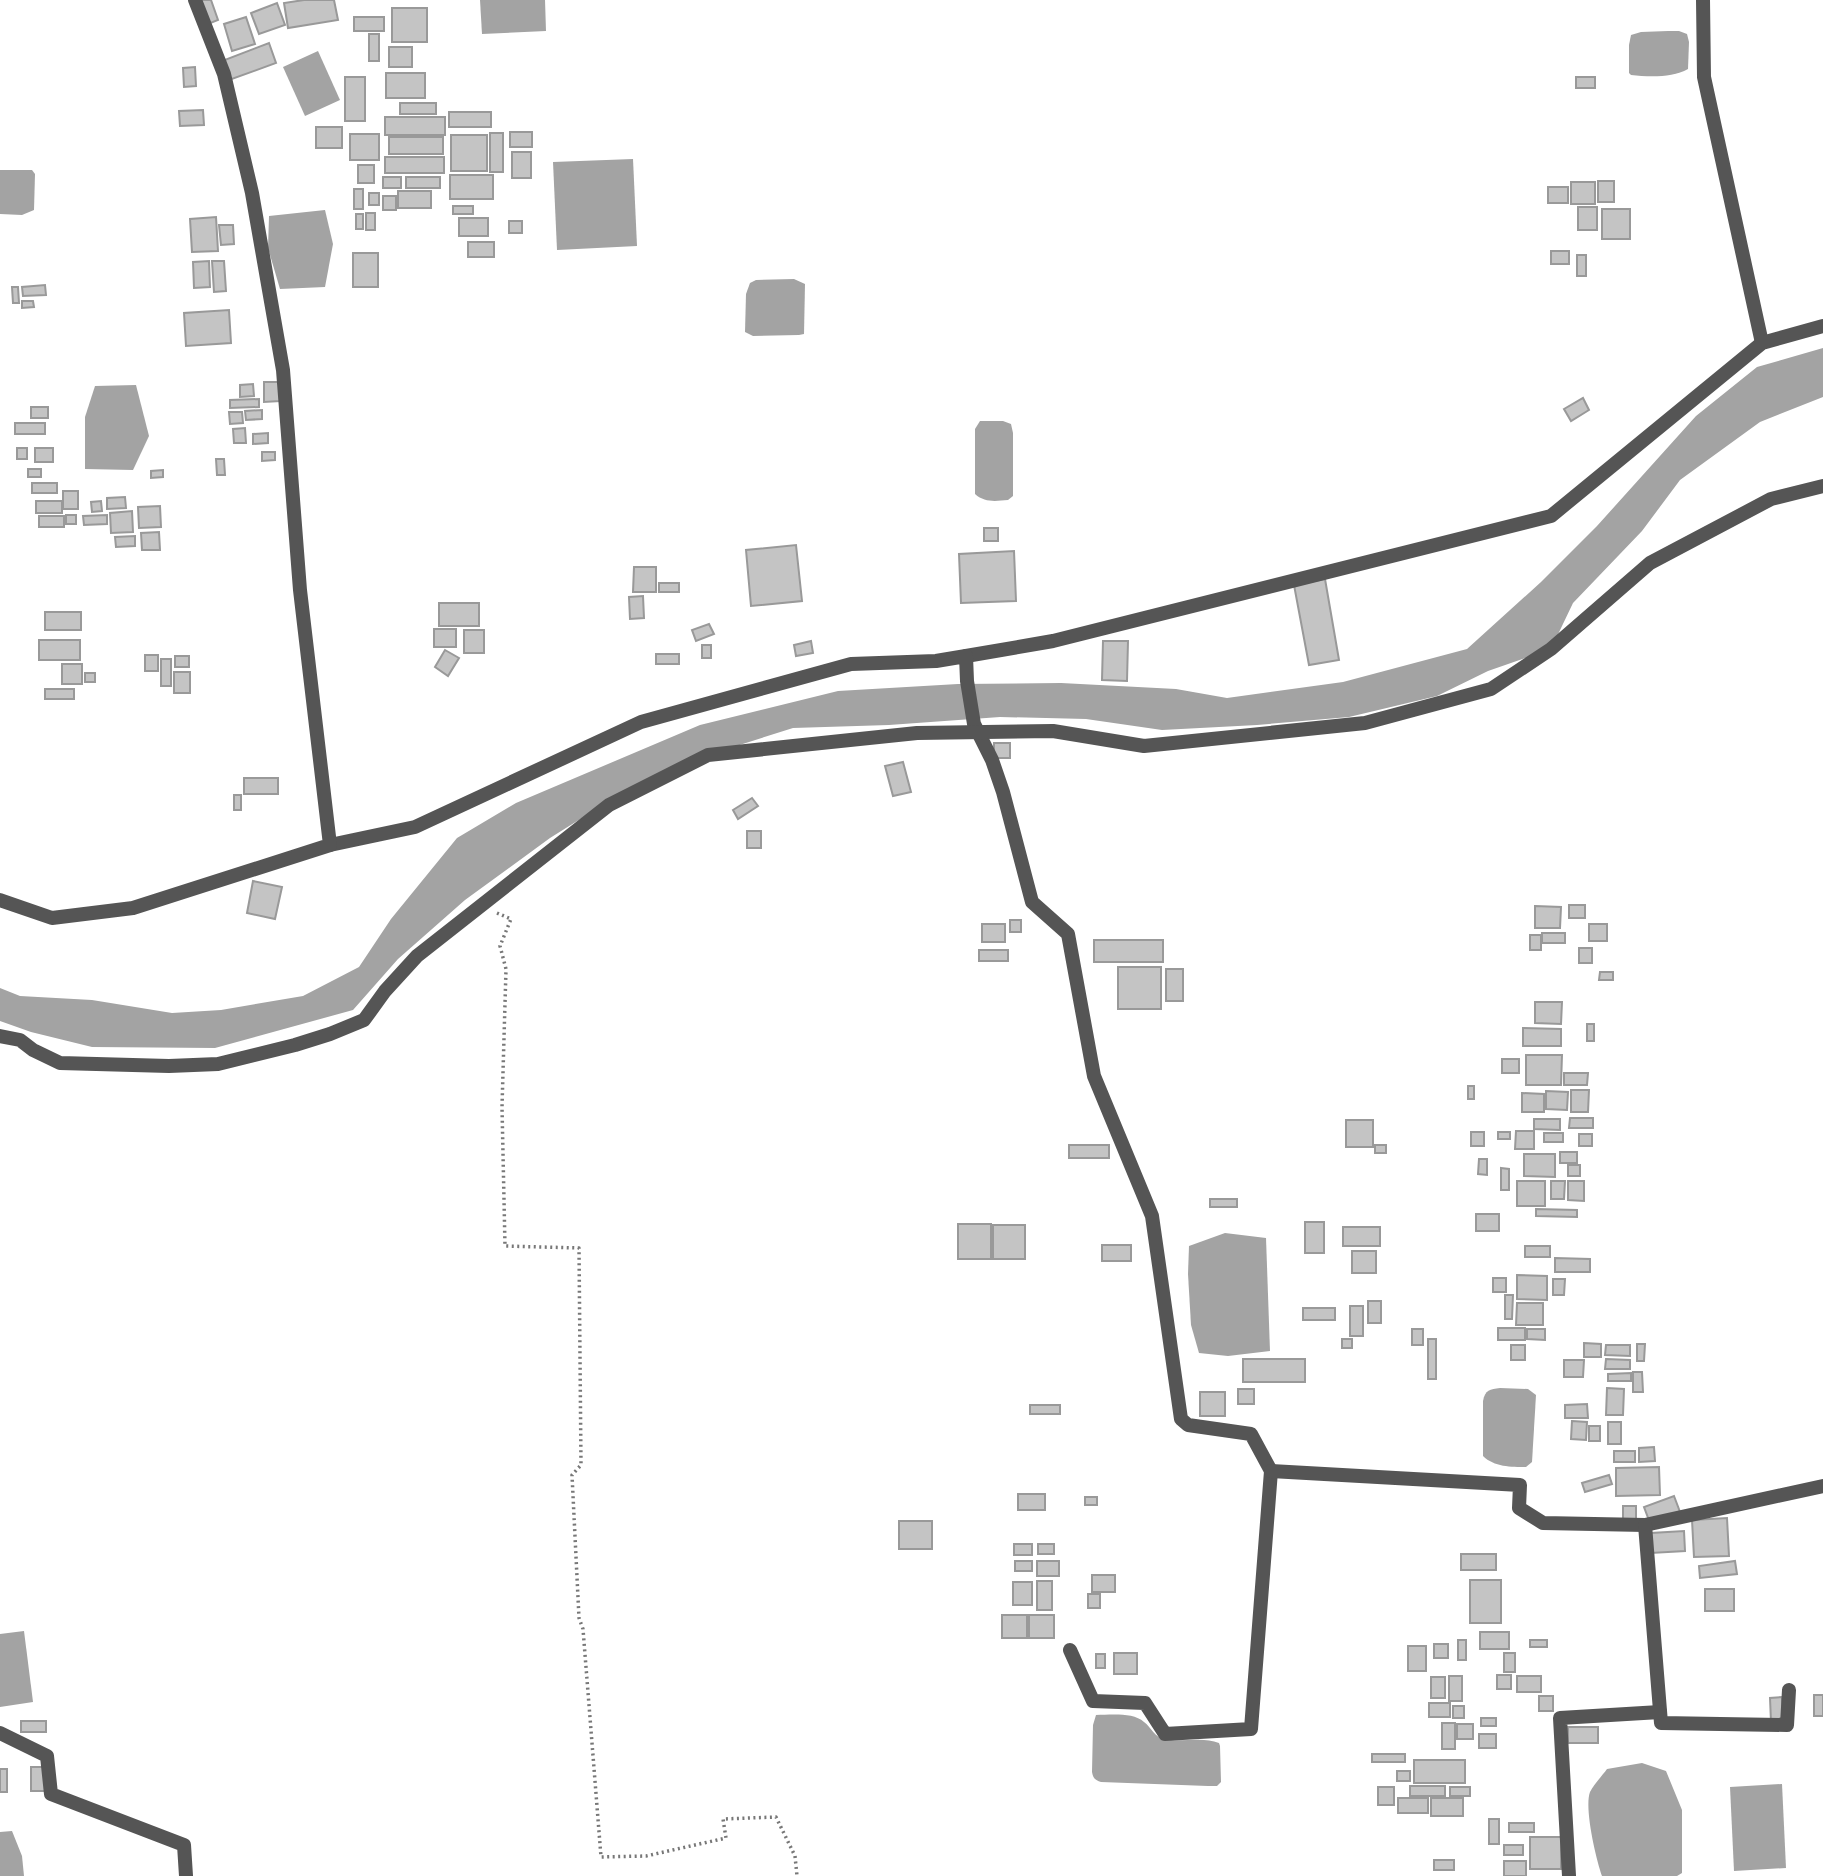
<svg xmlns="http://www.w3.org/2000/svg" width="1823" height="1876" font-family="'Sofia Sans Condensed',sans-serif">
  <rect width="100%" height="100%" fill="#fff"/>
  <!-- water -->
  <g fill="#a3a3a3">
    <polygon points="480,0 545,0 546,31 482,34"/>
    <path d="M1668 31H1679L1687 34 1689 42 1688 69C1672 78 1649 77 1631 75L1629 73V45L1631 35 1641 32Z"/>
    <polygon points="318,51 340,100 305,116 283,67"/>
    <polygon points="633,159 637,246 557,250 553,162"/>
    <polygon points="0,170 32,170 35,174 34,210 22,215 0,214"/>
    <polygon points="325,210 333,244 325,287 280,289 268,248 269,216"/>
    <polygon points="794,279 805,284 804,334 799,335 753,336 745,332 746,294 750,283 756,280"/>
    <polygon points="1823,348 1823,397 1760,422 1680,480 1642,531 1573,603 1551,649 1488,671 1437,696 1349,717 1257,725 1162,730 1086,719 1000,717 889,725 793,728 708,755 633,786 550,838 465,900 398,959 353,1010 215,1048 92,1047 31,1032 0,1021 0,988 20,996 92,1000 172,1013 221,1010 303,996 359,967 391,919 457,838 516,803 700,725 838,691 958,684 1061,683 1176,689 1227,698 1343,682 1467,649 1541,582 1597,526 1696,416 1757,367"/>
    <polygon points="136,385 149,436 133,470 85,469 85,417 95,386"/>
    <path d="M980 421H1003L1011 424 1013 433V496L1008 500C996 501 985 503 975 494V429Z"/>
    <polygon points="1225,1233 1266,1238 1270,1351 1228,1356 1199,1353 1191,1325 1188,1274 1189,1246"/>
    <path d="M1500 1388 1528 1389 1536 1395 1532 1462 1526 1467C1511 1467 1494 1467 1483 1456V1401C1485 1390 1490 1389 1500 1388Z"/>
    <polygon points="24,1631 33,1702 0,1707 0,1634"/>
    <path d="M1096 1715C1110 1715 1133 1712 1144 1722 1152 1728 1154 1737 1164 1739 1182 1743 1202 1736 1219 1743L1220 1746 1221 1782 1217 1786H1208L1101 1782C1095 1780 1093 1778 1092 1772L1093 1725Z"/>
    <path d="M1642 1763 1666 1771 1682 1810V1873L1677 1876H1602C1596 1859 1584 1808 1590 1792 1594 1784 1602 1776 1607 1769Z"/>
    <polygon points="1782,1784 1786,1868 1734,1871 1730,1787"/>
    <polygon points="12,1831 22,1856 24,1876 0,1876 0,1832"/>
  </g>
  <!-- building -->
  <g fill="#c4c4c4" stroke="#999" stroke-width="2">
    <polygon points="198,0 211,0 218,20 208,24"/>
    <polygon points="304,0 334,0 338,20 288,28 284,3"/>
    <polygon points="277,3 285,25 259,34 251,13"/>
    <rect x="392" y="8" width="35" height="34"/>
    <polygon points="246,17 255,44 232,51 224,24"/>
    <rect x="354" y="17" width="30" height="14"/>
    <rect x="369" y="34" width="10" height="27"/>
    <polygon points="269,43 276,63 229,80 222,61"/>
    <rect x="389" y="47" width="23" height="20"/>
    <polygon points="195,67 196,86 184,87 183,68"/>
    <rect x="386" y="73" width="39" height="25"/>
    <rect x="345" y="77" width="20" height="44"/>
    <rect x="1576" y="77" width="19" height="11"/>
    <rect x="400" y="103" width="36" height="11"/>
    <polygon points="203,110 204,125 180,126 179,111"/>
    <rect x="449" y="112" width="42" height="15"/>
    <rect x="385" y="117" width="60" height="18"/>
    <rect x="316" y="127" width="26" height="21"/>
    <rect x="510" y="132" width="22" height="15"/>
    <rect x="490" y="133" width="13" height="39"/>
    <rect x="350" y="134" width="29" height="26"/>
    <rect x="451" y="135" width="36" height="36"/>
    <rect x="389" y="137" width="54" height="17"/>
    <rect x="512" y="152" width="19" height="26"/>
    <rect x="385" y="157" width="59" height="16"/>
    <rect x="358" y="165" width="16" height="18"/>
    <rect x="450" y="175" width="43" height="24"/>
    <rect x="383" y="177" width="18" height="11"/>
    <rect x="406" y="177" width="34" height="11"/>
    <rect x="1598" y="181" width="16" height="21"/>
    <rect x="1571" y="182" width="24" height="22"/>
    <rect x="1548" y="187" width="20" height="16"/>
    <rect x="354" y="189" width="9" height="20"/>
    <rect x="398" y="191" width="33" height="17"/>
    <rect x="369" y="193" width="10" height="12"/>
    <rect x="383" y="196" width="13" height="14"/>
    <rect x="453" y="206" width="20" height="8"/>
    <rect x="1578" y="207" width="19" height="23"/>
    <rect x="1602" y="209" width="28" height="30"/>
    <rect x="366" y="213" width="9" height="17"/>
    <rect x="356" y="214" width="7" height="15"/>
    <polygon points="216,217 218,251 192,252 190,219"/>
    <rect x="459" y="218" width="29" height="18"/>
    <rect x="509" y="221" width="13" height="12"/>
    <polygon points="219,225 233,225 234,244 221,245"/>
    <rect x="468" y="242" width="26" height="15"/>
    <rect x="1551" y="251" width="18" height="13"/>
    <rect x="353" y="253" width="25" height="34"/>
    <rect x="1577" y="255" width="9" height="21"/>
    <polygon points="209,261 210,287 194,288 193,262"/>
    <polygon points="212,261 224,261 226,291 214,292"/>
    <polygon points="45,285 46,295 23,296 22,287"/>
    <polygon points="12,287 18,287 19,303 13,303"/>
    <polygon points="22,301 33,301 34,307 22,308"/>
    <polygon points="229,310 231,343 186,346 184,313"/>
    <polygon points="264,382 280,382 280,401 264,402"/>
    <polygon points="253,384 254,396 240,397 240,385"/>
    <polygon points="1583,398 1589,410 1571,421 1564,409"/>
    <polygon points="259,399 259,407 230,408 230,400"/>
    <rect x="31" y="407" width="17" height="11"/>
    <polygon points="262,410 262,419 246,420 245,411"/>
    <polygon points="229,412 242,412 243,423 230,424"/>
    <rect x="15" y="423" width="30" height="11"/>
    <polygon points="245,428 246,443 234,443 233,429"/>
    <polygon points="268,433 268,443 253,444 253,434"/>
    <rect x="17" y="448" width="10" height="11"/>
    <rect x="35" y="448" width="18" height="14"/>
    <polygon points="262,452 275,452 275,460 262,461"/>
    <polygon points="216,459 224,459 225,475 217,475"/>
    <rect x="28" y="469" width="13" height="8"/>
    <polygon points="163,470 163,477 151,478 151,471"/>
    <rect x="32" y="483" width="25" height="10"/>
    <rect x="63" y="491" width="15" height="18"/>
    <polygon points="125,497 126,508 107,509 107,498"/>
    <rect x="36" y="501" width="26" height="12"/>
    <polygon points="101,501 102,511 92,512 91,502"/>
    <polygon points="160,506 161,527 139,528 138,507"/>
    <polygon points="132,511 133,532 111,533 110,513"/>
    <rect x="66" y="515" width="10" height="9"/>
    <polygon points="107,515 107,524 84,525 83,516"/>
    <rect x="39" y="516" width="25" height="11"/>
    <rect x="984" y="528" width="14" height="13"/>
    <polygon points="159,532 160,550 142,550 141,533"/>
    <polygon points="135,536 135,546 116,547 115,537"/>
    <polygon points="796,545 802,601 751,606 746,550"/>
    <polygon points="1014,551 1016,601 961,603 959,554"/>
    <polygon points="634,567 656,567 656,592 633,592"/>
    <polygon points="1325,579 1339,660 1309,665 1294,585"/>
    <rect x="659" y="583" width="20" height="9"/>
    <polygon points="643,596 644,618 630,619 629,597"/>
    <rect x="439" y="603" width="40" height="23"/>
    <rect x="45" y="612" width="36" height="18"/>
    <polygon points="709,624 714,634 696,641 692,630"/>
    <rect x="434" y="629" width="22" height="18"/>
    <rect x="464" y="630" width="20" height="23"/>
    <rect x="39" y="640" width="41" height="20"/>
    <polygon points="811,641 813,653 796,656 794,645"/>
    <polygon points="1103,641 1128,641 1127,681 1102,680"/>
    <rect x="702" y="645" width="9" height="13"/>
    <polygon points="445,650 459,658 448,676 435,667"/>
    <rect x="656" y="654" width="23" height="10"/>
    <rect x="145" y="655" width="13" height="16"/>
    <rect x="175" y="656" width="14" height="11"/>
    <rect x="161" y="659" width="10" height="27"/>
    <rect x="62" y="664" width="20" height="20"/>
    <rect x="174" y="672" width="16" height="21"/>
    <rect x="85" y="673" width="10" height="9"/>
    <rect x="45" y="689" width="29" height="10"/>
    <rect x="994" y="743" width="16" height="15"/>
    <polygon points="903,762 911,792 893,796 885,766"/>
    <rect x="244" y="778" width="34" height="16"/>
    <rect x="234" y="795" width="7" height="15"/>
    <polygon points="752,798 758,806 738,819 733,810"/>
    <rect x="747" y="831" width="14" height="17"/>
    <polygon points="253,881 282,887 275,919 247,913"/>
    <rect x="1569" y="905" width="16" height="13"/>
    <polygon points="1535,906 1561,907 1560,928 1535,928"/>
    <rect x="1010" y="920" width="11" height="12"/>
    <rect x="982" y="924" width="23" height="18"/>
    <rect x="1589" y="924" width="18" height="17"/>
    <rect x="1542" y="933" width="23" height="10"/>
    <rect x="1530" y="935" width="11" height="15"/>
    <rect x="1094" y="940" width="69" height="22"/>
    <rect x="1579" y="948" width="13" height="15"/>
    <rect x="979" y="950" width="29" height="11"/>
    <rect x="1118" y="967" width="43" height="42"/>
    <rect x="1166" y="969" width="17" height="32"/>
    <polygon points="1600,972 1613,972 1613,980 1599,980"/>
    <polygon points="1535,1002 1562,1002 1561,1024 1535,1023"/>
    <rect x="1587" y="1024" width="7" height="17"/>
    <polygon points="1523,1028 1561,1029 1561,1046 1523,1046"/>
    <polygon points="1526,1055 1562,1055 1561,1085 1526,1085"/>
    <rect x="1502" y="1059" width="17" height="14"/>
    <polygon points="1564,1073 1588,1073 1587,1085 1564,1085"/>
    <rect x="1468" y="1086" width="6" height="13"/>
    <polygon points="1571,1090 1589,1090 1588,1112 1571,1112"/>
    <polygon points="1546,1091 1568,1092 1567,1110 1546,1109"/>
    <polygon points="1522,1093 1544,1094 1544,1112 1522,1112"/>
    <polygon points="1570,1118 1593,1118 1593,1128 1569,1128"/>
    <polygon points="1534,1119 1560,1119 1560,1130 1534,1129"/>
    <rect x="1346" y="1120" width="27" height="27"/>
    <polygon points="1516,1131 1534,1131 1534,1149 1515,1149"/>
    <rect x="1471" y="1132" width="13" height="14"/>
    <rect x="1498" y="1132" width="12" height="7"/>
    <rect x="1544" y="1133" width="19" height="9"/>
    <rect x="1579" y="1134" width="13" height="12"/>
    <rect x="1069" y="1145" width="40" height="13"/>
    <rect x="1375" y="1145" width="11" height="8"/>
    <rect x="1560" y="1152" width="17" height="11"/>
    <polygon points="1524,1154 1555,1154 1555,1177 1524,1176"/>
    <polygon points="1479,1159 1487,1159 1487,1175 1478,1174"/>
    <rect x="1568" y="1165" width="12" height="11"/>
    <polygon points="1501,1168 1509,1169 1509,1190 1501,1190"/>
    <rect x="1517" y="1181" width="28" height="25"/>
    <polygon points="1551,1181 1565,1181 1564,1199 1551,1199"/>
    <polygon points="1568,1181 1584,1181 1584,1201 1568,1200"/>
    <rect x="1210" y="1199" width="27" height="8"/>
    <polygon points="1536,1209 1577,1210 1577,1217 1536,1216"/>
    <rect x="1476" y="1214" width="23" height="17"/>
    <rect x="1305" y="1222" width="19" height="31"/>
    <rect x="958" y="1224" width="33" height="35"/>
    <rect x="993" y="1225" width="32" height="34"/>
    <rect x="1343" y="1227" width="37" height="19"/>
    <rect x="1102" y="1245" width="29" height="16"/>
    <rect x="1525" y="1246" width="25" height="11"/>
    <rect x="1352" y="1251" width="24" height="22"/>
    <polygon points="1555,1258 1590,1259 1590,1272 1555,1272"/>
    <polygon points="1517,1275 1547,1276 1547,1300 1517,1299"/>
    <rect x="1493" y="1278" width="13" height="14"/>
    <polygon points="1553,1279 1565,1279 1564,1295 1553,1295"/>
    <polygon points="1505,1295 1513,1295 1512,1319 1505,1319"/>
    <rect x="1368" y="1301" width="13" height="22"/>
    <polygon points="1517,1303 1543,1303 1543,1325 1516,1325"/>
    <rect x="1350" y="1306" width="13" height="30"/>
    <rect x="1303" y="1308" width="32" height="12"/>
    <rect x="1498" y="1328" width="27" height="12"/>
    <rect x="1412" y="1329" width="11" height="16"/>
    <polygon points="1527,1329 1545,1329 1545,1340 1527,1339"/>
    <rect x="1342" y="1339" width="10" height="9"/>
    <rect x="1428" y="1339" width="8" height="40"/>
    <polygon points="1584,1343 1601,1344 1601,1357 1584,1357"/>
    <polygon points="1637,1344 1645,1344 1644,1361 1637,1361"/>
    <rect x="1511" y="1345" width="14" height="15"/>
    <polygon points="1606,1345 1630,1345 1630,1356 1605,1355"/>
    <rect x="1243" y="1359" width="62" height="23"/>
    <polygon points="1606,1359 1630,1360 1630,1369 1605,1369"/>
    <polygon points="1564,1360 1584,1360 1583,1377 1564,1377"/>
    <polygon points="1633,1372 1642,1372 1643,1392 1633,1392"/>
    <polygon points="1631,1373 1631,1381 1608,1381 1608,1374"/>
    <polygon points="1607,1388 1624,1389 1623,1415 1606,1415"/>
    <rect x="1238" y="1389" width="16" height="15"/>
    <rect x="1200" y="1392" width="25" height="24"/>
    <polygon points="1587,1404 1588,1418 1565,1418 1565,1405"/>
    <rect x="1030" y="1405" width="30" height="9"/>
    <polygon points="1572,1421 1587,1422 1586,1440 1571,1439"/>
    <rect x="1608" y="1422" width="13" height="22"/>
    <rect x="1589" y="1426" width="11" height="15"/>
    <polygon points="1654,1447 1655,1461 1639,1462 1639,1448"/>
    <rect x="1614" y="1451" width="21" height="11"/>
    <polygon points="1659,1467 1660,1495 1616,1496 1616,1468"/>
    <polygon points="1609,1475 1612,1484 1585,1492 1582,1483"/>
    <rect x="1018" y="1494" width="27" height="16"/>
    <polygon points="1674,1496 1680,1512 1650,1523 1644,1507"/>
    <rect x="1085" y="1497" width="12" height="8"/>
    <polygon points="1623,1506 1636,1506 1636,1520 1623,1519"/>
    <polygon points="1727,1518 1729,1556 1694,1557 1692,1520"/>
    <rect x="899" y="1521" width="33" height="28"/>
    <polygon points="1684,1531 1685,1551 1651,1553 1651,1533"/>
    <rect x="1014" y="1544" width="18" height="11"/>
    <rect x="1038" y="1544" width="16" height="10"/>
    <rect x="1461" y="1554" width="35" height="16"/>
    <rect x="1015" y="1561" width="17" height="10"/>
    <rect x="1037" y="1561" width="22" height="15"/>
    <polygon points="1735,1561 1737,1574 1700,1578 1699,1566"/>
    <rect x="1092" y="1575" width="23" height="17"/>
    <rect x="1470" y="1580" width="31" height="43"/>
    <rect x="1037" y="1581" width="15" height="29"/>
    <rect x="1013" y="1582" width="19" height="23"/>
    <rect x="1705" y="1589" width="29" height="22"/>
    <rect x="1088" y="1594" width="12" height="14"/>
    <rect x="1002" y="1615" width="25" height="23"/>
    <rect x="1029" y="1615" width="25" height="23"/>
    <rect x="1480" y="1632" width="29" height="17"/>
    <rect x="1458" y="1640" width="8" height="20"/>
    <rect x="1530" y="1640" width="17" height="7"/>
    <rect x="1434" y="1644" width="14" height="14"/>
    <rect x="1408" y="1646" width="18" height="25"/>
    <rect x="1114" y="1653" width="23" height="21"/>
    <rect x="1504" y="1653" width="11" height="19"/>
    <rect x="1096" y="1654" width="9" height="14"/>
    <rect x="1497" y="1675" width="14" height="14"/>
    <rect x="1449" y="1676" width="13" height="25"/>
    <rect x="1517" y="1676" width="24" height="16"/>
    <rect x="1431" y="1677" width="14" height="21"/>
    <rect x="1814" y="1695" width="9" height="21"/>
    <rect x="1539" y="1696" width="14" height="15"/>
    <polygon points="1782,1697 1783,1721 1771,1722 1770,1698"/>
    <rect x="1429" y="1703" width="21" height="14"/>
    <rect x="1453" y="1706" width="11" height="12"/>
    <rect x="1481" y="1718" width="15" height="8"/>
    <rect x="21" y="1721" width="25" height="11"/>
    <rect x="1442" y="1723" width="13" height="26"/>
    <rect x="1457" y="1724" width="16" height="15"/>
    <rect x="1568" y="1727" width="30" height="16"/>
    <rect x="1479" y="1734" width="17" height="14"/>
    <rect x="1372" y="1754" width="33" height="8"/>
    <rect x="1414" y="1760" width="51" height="23"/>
    <rect x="31" y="1767" width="14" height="24"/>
    <rect x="0" y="1769" width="7" height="23"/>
    <rect x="1397" y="1771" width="13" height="10"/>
    <rect x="1410" y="1786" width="35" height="10"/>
    <rect x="1378" y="1787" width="16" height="18"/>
    <rect x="1450" y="1787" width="20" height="9"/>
    <rect x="1398" y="1798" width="30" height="15"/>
    <rect x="1431" y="1798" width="32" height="18"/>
    <rect x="1489" y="1819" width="10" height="25"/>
    <rect x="1509" y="1823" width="25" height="9"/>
    <rect x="1530" y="1837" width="31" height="32"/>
    <rect x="1504" y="1845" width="19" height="10"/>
    <rect x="1434" y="1860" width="20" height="10"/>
    <rect x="1504" y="1861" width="22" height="15"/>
  </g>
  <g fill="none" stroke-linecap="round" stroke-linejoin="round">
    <!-- path -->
    <polyline stroke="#777" stroke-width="3.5" stroke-dasharray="2 3.5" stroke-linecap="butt" points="497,913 511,919 500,946 506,969 502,1107 505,1246 579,1248 581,1465 572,1475 579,1618 583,1629 601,1857 646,1856 726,1838 723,1819 776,1817 795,1856 797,1876"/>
    <!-- minor -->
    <g stroke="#555" stroke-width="14">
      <polyline points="1703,0 1704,77 1762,343"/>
      <polyline points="966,656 1053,641 1551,516 1762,343 1823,326"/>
      <polyline points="330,845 415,827 641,722 851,664 936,661 966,656 967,681 974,724 992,760 1003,792 1032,902 1068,934 1094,1076 1152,1216 1181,1419 1188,1425 1251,1434 1271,1471 1251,1729 1165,1734 1145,1703 1093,1701 1070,1650"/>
      <polyline points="0,900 52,918 133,908 330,845 300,590 283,370 252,193 224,74 195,0"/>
      <polyline points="0,1036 20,1040 33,1050 60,1063 169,1066 218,1064 295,1045 330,1034 364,1020 385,991 417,956 609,805 708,755 917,733 1053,731 1144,746 1365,723 1491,689 1551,649 1650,563 1771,499 1823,486"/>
      <polyline points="1271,1471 1520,1485 1519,1508 1543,1523 1645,1525 1823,1486"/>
      <polyline points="1645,1525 1661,1723 1787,1725 1789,1690"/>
      <polyline points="0,1733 47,1756 51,1794 184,1845 186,1876"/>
      <polyline points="1569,1876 1560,1718 1660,1712"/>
    </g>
  </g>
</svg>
